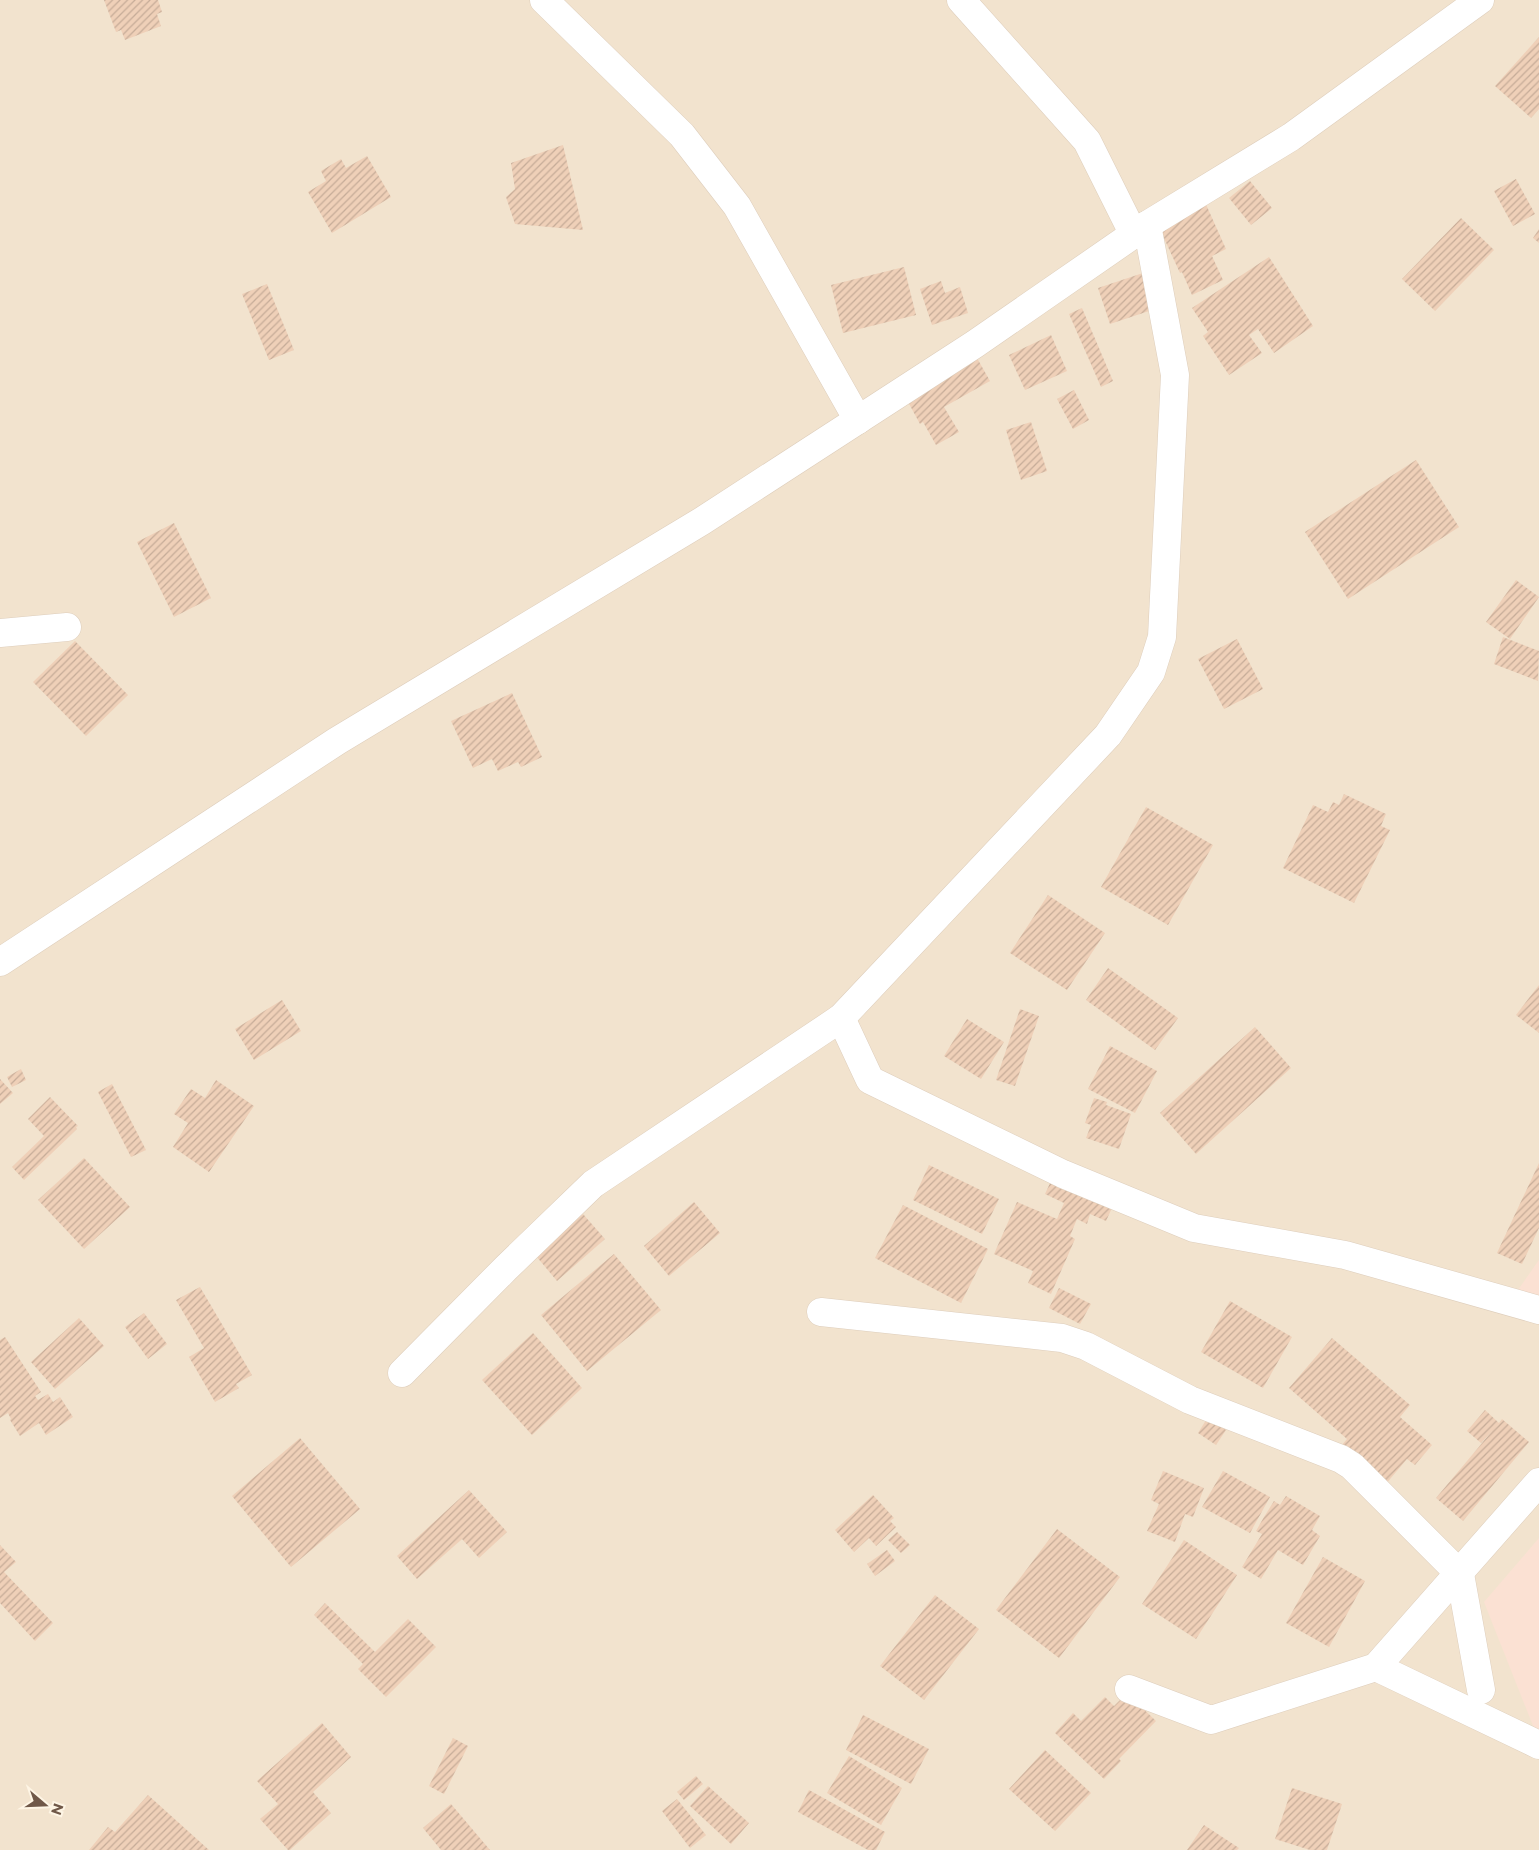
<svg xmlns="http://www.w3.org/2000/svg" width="1539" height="1850" font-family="Montserrat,sans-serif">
  <defs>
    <pattern id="building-hatch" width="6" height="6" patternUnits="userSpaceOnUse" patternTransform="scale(1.25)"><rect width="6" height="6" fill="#efd0b8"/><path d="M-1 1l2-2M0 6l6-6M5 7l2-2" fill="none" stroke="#c6ac98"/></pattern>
  </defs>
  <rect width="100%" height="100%" fill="#fbf1df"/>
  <!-- residential -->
  <rect fill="#f2e3ce" x="0" y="0" width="1539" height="1850"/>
  <!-- commercial -->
  <g fill="#fbe1d3">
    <polygon points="1539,1260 1539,1306 1515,1294"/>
    <polygon points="1539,1538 1539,1741 1484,1602"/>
  </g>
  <!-- building -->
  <g fill="url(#building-hatch)">
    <polygon points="104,0 158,0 162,12 157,14 161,26 125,40 121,30 116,32"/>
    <polygon points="1539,37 1539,109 1531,118 1495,86"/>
    <polygon points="563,145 583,230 515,224 506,197 515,189 511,163"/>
    <polygon points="367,156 391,197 332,233 308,192 326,181 321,171 341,159 346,168"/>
    <polygon points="1516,179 1535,214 1513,226 1494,191"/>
    <polygon points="1250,181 1272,208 1251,225 1229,198"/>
    <polygon points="1204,200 1226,249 1212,256 1223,280 1192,295 1182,272 1180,273 1157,223"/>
    <polygon points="1461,218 1494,250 1435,311 1402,279"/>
    <polygon points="1539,229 1539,243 1533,238"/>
    <polygon points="1269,257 1313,326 1274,353 1258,329 1249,335 1262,353 1229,375 1203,336 1208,332 1192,308"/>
    <polygon points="904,267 916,315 843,333 831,285"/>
    <polygon points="1146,272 1158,308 1110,324 1098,288"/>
    <polygon points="941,281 945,293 960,287 968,313 932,325 920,289"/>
    <polygon points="267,284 294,350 269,360 242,294"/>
    <polygon points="1082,308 1113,381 1101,387 1069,314"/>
    <polygon points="1051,335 1067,371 1025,390 1009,355"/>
    <polygon points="977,358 990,381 944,407 959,432 936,445 923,422 920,424 907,400"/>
    <polygon points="1074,390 1089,420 1073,429 1057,399"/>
    <polygon points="1031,422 1047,471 1021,480 1006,430"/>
    <polygon points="1416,460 1459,527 1348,599 1305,532"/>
    <polygon points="174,523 211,598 174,617 137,542"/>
    <polygon points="1516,580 1539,597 1510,639 1486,622"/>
    <polygon points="1503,637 1539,651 1538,681 1494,664"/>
    <polygon points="1237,639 1263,689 1224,709 1198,659"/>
    <polygon points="75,641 128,695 86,736 33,682"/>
    <polygon points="512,693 542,757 521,767 518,762 498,771 492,759 473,768 451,721"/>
    <polygon points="1344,794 1386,814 1381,826 1390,830 1354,903 1283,868 1313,805 1328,812 1333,802 1339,805"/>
    <polygon points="1146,807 1213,845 1168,925 1101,887"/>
    <polygon points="1048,895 1105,933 1067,990 1010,953"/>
    <polygon points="1108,968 1178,1018 1155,1050 1086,1000"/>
    <polygon points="1539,985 1539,1033 1516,1015"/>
    <polygon points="282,1000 301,1031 254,1060 235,1029"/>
    <polygon points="1020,1009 1039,1016 1015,1086 996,1080"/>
    <polygon points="967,1019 1004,1042 981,1079 944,1056"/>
    <polygon points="1255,1027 1291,1068 1196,1154 1160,1113"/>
    <polygon points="1110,1046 1157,1071 1135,1113 1088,1089"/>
    <polygon points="21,1069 26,1080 12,1087 7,1077"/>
    <polygon points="0,1079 13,1093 0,1104"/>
    <polygon points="216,1080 254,1106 209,1172 173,1147 188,1123 174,1114 191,1089 205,1098"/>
    <polygon points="112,1084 146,1150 131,1157 98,1092"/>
    <polygon points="50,1097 78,1126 76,1127 77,1129 24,1180 12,1167 44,1136 28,1119"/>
    <polygon points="1094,1098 1107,1102 1106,1105 1131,1114 1119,1149 1086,1138 1091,1125 1085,1123"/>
    <polygon points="84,1158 130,1207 84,1249 38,1200"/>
    <polygon points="1539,1163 1539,1228 1522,1264 1497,1253"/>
    <polygon points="929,1165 999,1199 982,1234 913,1200"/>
    <polygon points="1051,1181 1112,1208 1106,1221 1090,1214 1087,1224 1077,1219 1070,1236 1075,1239 1051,1294 1028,1283 1033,1271 994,1254 1017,1202 1057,1219 1064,1203 1045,1194"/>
    <polygon points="694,1202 720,1233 669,1276 644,1246"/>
    <polygon points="903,1205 988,1249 961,1303 875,1258"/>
    <polygon points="583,1214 605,1239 557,1281 536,1256"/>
    <polygon points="614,1254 661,1310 587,1371 541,1315"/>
    <polygon points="200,1287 252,1375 236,1384 239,1388 215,1402 189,1357 204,1348 176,1300"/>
    <polygon points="1059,1288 1091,1304 1080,1324 1049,1308"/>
    <polygon points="1230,1301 1292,1337 1263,1388 1201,1352"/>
    <polygon points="144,1313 167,1344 148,1359 125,1327"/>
    <polygon points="79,1318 104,1346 55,1389 31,1362"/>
    <polygon points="533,1333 582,1388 532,1435 482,1380"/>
    <polygon points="5,1337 41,1392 35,1396 38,1400 48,1394 53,1402 60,1397 73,1417 46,1435 39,1423 20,1436 10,1420 11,1419 8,1413 0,1418 0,1340"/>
    <polygon points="1332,1338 1410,1405 1400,1417 1432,1445 1415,1465 1407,1459 1385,1485 1341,1446 1347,1439 1289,1388"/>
    <polygon points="1485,1410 1499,1423 1502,1419 1529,1442 1463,1521 1436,1498 1493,1430 1481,1443 1467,1431"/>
    <polygon points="1208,1417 1226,1430 1216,1445 1198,1433"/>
    <polygon points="300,1438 360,1509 291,1567 232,1496"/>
    <polygon points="1163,1471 1204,1488 1193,1517 1185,1514 1175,1542 1147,1531 1159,1504 1151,1500"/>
    <polygon points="1223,1471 1270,1497 1250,1533 1202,1507"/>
    <polygon points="469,1490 507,1532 479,1558 462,1539 417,1579 397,1556"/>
    <polygon points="873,1495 894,1518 890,1521 896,1527 876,1546 869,1538 854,1552 835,1530"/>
    <polygon points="1286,1496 1320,1516 1312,1530 1320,1536 1303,1565 1278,1550 1261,1579 1242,1567 1262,1534 1256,1531 1264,1517 1274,1501 1280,1505"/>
    <polygon points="1057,1529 1120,1577 1059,1658 996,1610"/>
    <polygon points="897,1532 910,1545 901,1553 888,1540"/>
    <polygon points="1184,1540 1237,1575 1196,1639 1142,1604"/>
    <polygon points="0,1545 16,1562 4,1572 53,1623 35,1641 0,1603"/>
    <polygon points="887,1550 895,1561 875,1576 867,1564"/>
    <polygon points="1323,1557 1365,1581 1329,1647 1286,1623"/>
    <polygon points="935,1595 979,1629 924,1700 880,1666"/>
    <polygon points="325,1603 375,1652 408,1619 436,1647 386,1697 358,1669 363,1664 314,1615"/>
    <polygon points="1127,1693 1156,1721 1119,1759 1121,1761 1104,1779 1055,1733 1073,1713 1081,1721 1105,1697 1114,1706"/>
    <polygon points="863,1715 929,1749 911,1784 846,1750"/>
    <polygon points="322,1723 351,1757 313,1792 331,1813 290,1850 288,1850 260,1819 278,1804 257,1781"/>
    <polygon points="453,1738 468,1746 444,1794 429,1786"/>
    <polygon points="1045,1750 1091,1793 1055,1831 1009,1789"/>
    <polygon points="849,1756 902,1788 881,1825 827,1793"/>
    <polygon points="696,1776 703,1784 684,1800 677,1792"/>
    <polygon points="708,1786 749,1823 731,1844 690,1806"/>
    <polygon points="1292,1788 1342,1804 1327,1850 1310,1850 1275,1839"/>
    <polygon points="809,1790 885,1832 876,1850 868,1850 798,1812"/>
    <polygon points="148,1795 209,1850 89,1850 108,1827 115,1832"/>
    <polygon points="677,1799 706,1835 690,1848 662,1811"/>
    <polygon points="451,1804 490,1850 441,1850 423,1828"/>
    <polygon points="1204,1825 1239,1848 1237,1850 1187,1850"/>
  </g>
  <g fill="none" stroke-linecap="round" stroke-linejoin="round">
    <!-- minor casing -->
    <g stroke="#decebc" stroke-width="29">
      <g id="minor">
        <polyline points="544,0 682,135 737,206 858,420"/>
        <polyline points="961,0 1087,141 1134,235"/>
        <polyline points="0,633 67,627"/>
        <polyline points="0,962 337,741 702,521 975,344 1147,225 1291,137 1480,0"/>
        <polyline points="841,1018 870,1080 1063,1174 1194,1228 1345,1255 1539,1310"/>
        <polyline points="821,1312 1062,1338 1086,1346 1190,1400 1341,1459 1352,1466 1460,1574 1481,1690"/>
        <polyline points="402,1373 506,1268 593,1184 841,1018 1108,735 1151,672 1162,637 1175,375 1147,225"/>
        <polyline points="1376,1667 1539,1745"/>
        <polyline points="1129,1689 1211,1720 1376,1667 1539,1482"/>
      </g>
    </g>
    <!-- minor -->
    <use href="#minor" stroke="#fff" stroke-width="28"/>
  </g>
  <!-- north arrow -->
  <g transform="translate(45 1805) rotate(109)" stroke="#fef5e5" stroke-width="4" paint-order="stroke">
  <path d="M0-4L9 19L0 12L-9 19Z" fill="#705848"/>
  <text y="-8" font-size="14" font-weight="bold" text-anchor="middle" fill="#705848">N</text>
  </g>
</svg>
